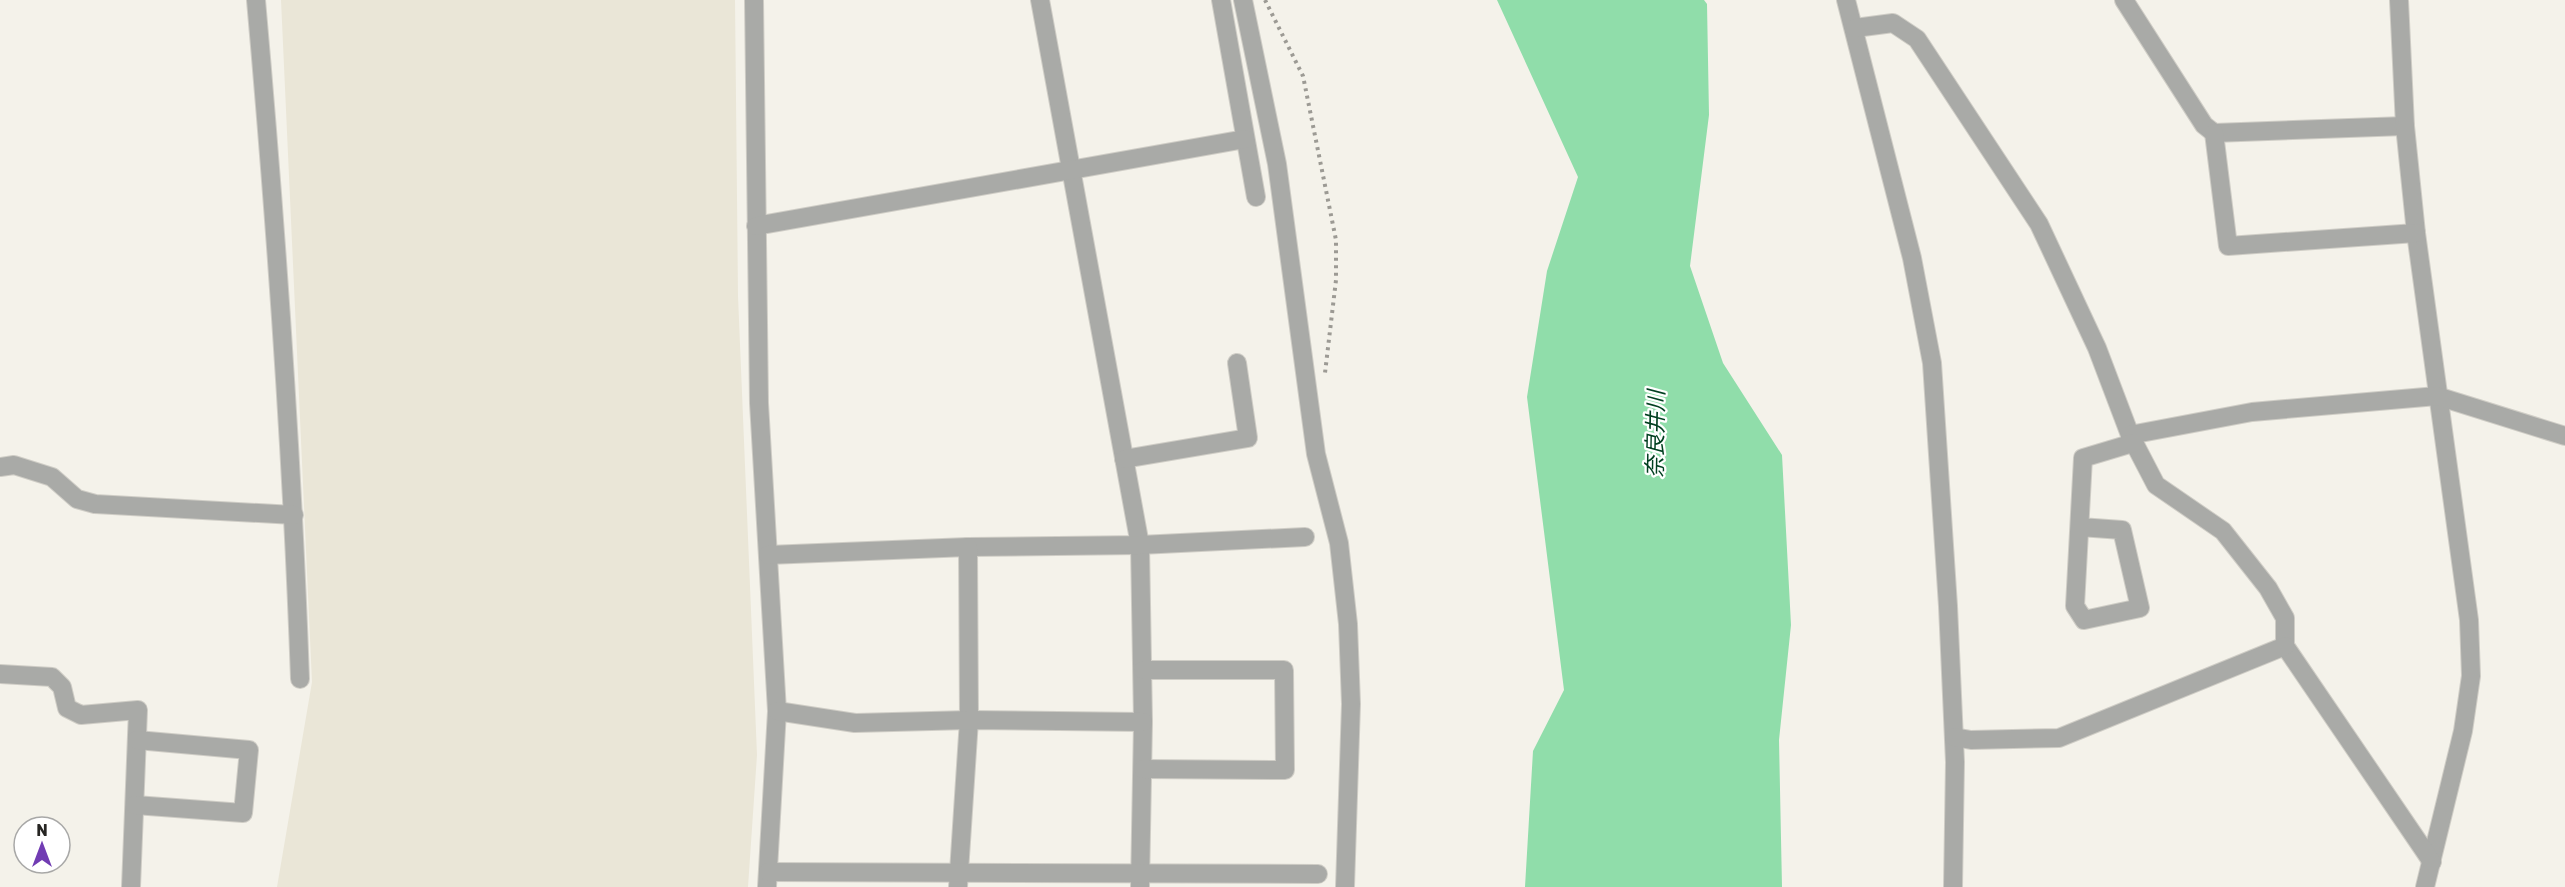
<svg xmlns="http://www.w3.org/2000/svg" width="2565" height="887" font-family="Rubik,'Noto Sans JP',sans-serif">
  <rect width="100%" height="100%" fill="#f4f2ea"/>
  <!-- built -->
  <polygon fill="#eae6d7" points="281,0 735,0 738,296 757,755 748,887 277,887 312,682"/>
  <!-- water -->
  <polygon fill="#90ddaa" points="1497,0 1704,0 1707,4 1709,115 1690,266 1723,363 1782,455 1791,625 1779,740 1782,887 1525,887 1533,751 1564,690 1527,397 1547,271 1578,177"/>
  <g fill="none" stroke-linecap="round" stroke-linejoin="round">
    <!-- minor casing -->
    <g stroke="#cfcdc6" stroke-width="20">
      <g id="minor">
        <path d="M256 0C276 226 292 452 300 679"/>
        <polyline points="754,0 759,403 777,711 767,887"/>
        <polyline points="1040,0 1140,545 1143,722 1140,887"/>
        <polyline points="1221,0 1256,197"/>
        <polyline points="1243,0 1277,164 1316,454 1339,543 1348,624 1351,704 1345,887"/>
        <polyline points="1846,0 1912,258 1932,363 1948,606 1955,762 1953,887"/>
        <polyline points="2124,0 2204,125 2214,133 2405,126"/>
        <polyline points="2399,0 2405,126 2416,233 2469,620 2471,676 2463,731 2425,887"/>
        <polyline points="1855,28 1893,23 1917,39 2039,224 2097,348 2130,435 2156,485 2223,531 2268,588 2285,618 2285,646 2432,862"/>
        <polyline points="2214,133 2228,246 2416,233"/>
        <polyline points="756,226 1245,139"/>
        <polyline points="2130,435 2252,412 2437,396 2565,436"/>
        <polyline points="1124,459 1248,438 1237,363"/>
        <polyline points="0,467 14,465 52,477 77,499 95,504 294,515"/>
        <polyline points="2080,527 2122,530 2140,608 2084,620 2075,606 2083,458 2133,443"/>
        <polyline points="968,547 1140,545 1305,537"/>
        <polyline points="768,555 968,547 969,720 958,887"/>
        <polyline points="1143,670 1284,670 1285,770 1143,769"/>
        <polyline points="0,674 52,677 62,687 67,708 81,715 138,710 131,887"/>
        <polyline points="777,711 855,723 969,720 1143,722"/>
        <polyline points="1954,737 1971,740 2059,738 2285,646"/>
        <polyline points="135,805 243,813 249,750 137,740"/>
        <polyline points="768,872 1318,874"/>
      </g>
    </g>
    <!-- path -->
    <polyline stroke="#9c9a94" stroke-width="4" stroke-dasharray="3 4.5" stroke-linecap="butt" points="1265,0 1303,76 1336,240 1336,280 1325,373"/>
    <!-- minor -->
    <use href="#minor" stroke="#a9aaa7" stroke-width="18"/>
  </g>
  <g text-anchor="middle" stroke-width="4.5" stroke-linejoin="round" paint-order="stroke">
    <!-- water labels -->
    <g font-size="22" font-style="italic" fill="#014020" stroke="#fff">
      <text transform="translate(1655 434) rotate(-89)" y="8">奈良井川</text>
    </g>
  </g>
  <!-- north arrow -->
  <g transform="translate(42 845)"><circle r="28" fill="#ffffff" stroke="#a8a8a7" stroke-width="1.5"/>
  <path d="M0-4.5L10 22L0 15L-10 22Z" fill="#713cb3"/>
  <text y="-9" font-size="16" font-weight="bold" text-anchor="middle" fill="#262522">N</text>
  </g>
</svg>
